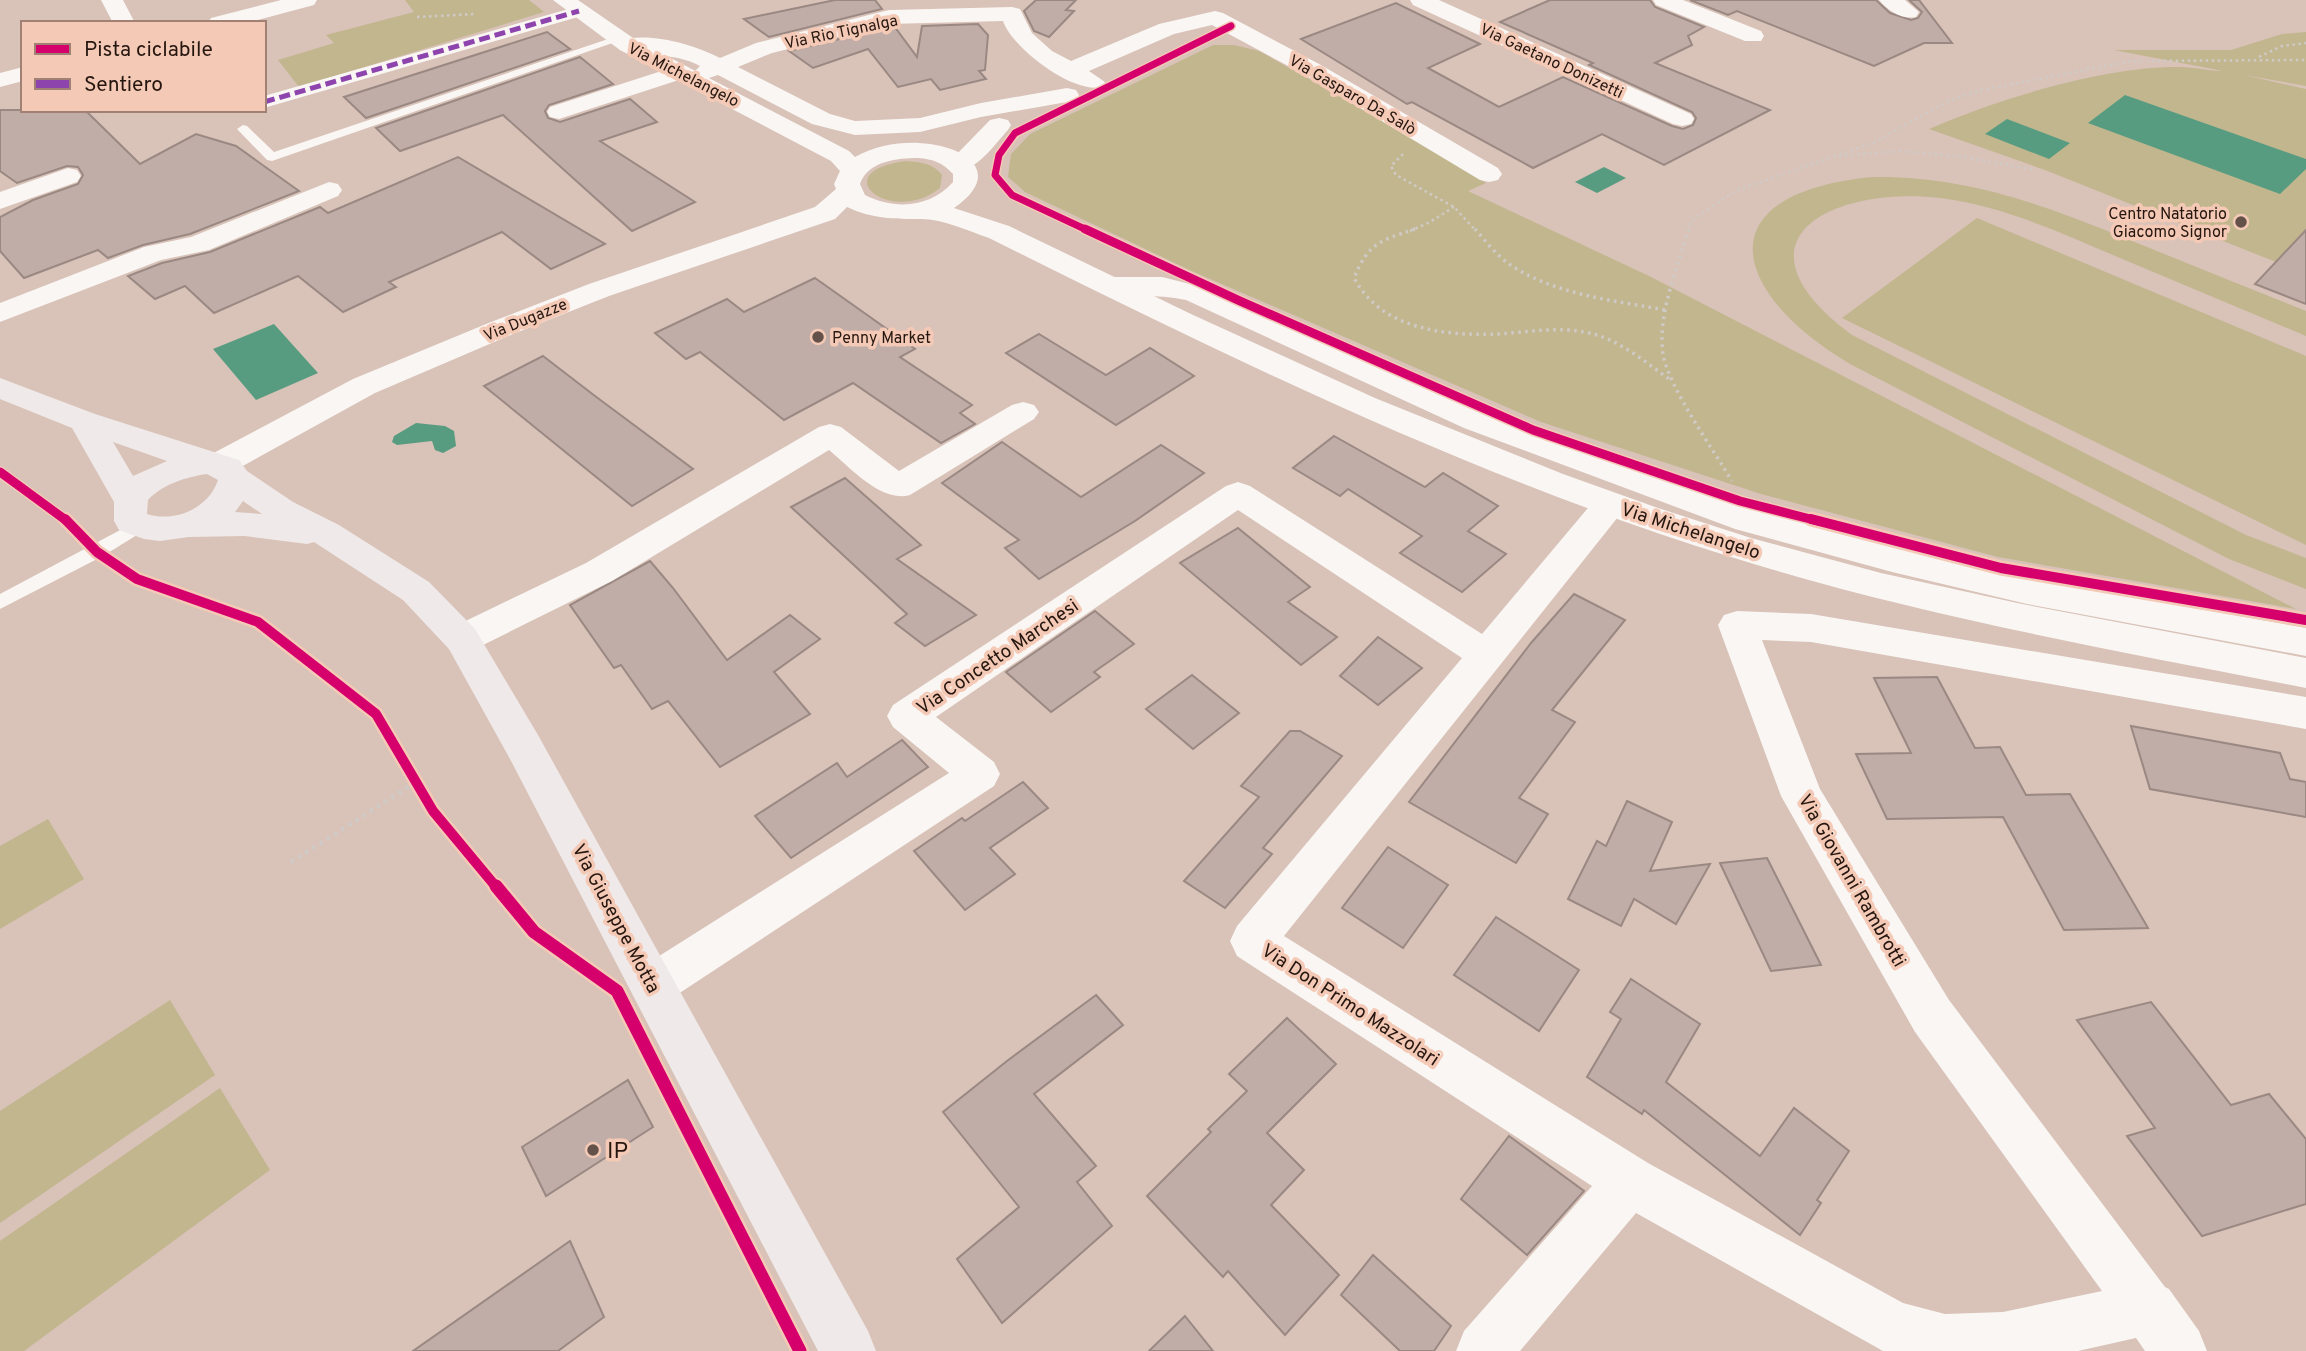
<svg xmlns="http://www.w3.org/2000/svg" width="2306" height="1351" font-family="Overpass,sans-serif">
  <rect width="100%" height="100%" fill="#d9c2b7"/>
  <!-- green -->
  <g fill="#c2b68f">
    <polygon points="405,0 529,0 544,12 299,87 278,60 334,43 326,35 414,12"/>
    <path d="M2306 32V86L2244 75 2306 89V274L2045 170 1929 129C1998 99 2105 66 2180 67 2194 67 2209 71 2223 71L2114 50H2231L2282 34Z"/>
    <polygon points="1213,45 1234,45 1259,51 1406,133 1486,183 1468,191 1649,276 2296,609 1998,557 1761,494 1541,422 1194,272 1025,192 1008,177 1011,154 1030,134"/>
    <path d="M906 161C920 162 933 163 942 175L940 188C891 227 823 172 906 161Z"/>
    <path d="M1873 177C1973 176 2051 208 2142 245 2197 267 2251 289 2306 311V336C2244 310 2182 284 2120 258 2061 233 2004 206 1940 198 1830 186 1725 241 1852 335L2246 535 2306 558V589L2229 559 1850 364C1729 292 1704 193 1873 177Z"/>
    <polygon points="1977,218 2306,356 2306,545 1842,318"/>
    <polygon points="48,819 84,879 0,929 0,846"/>
    <polygon points="170,1000 215,1075 0,1223 0,1111"/>
    <polygon points="220,1088 270,1170 24,1351 0,1351 0,1241"/>
  </g>
  <!-- water -->
  <g fill="#579c80">
    <polygon points="2125,95 2306,159 2306,169 2280,194 2088,123"/>
    <polygon points="2007,119 2070,143 2049,159 1985,134"/>
    <polygon points="1604,167 1626,178 1597,193 1575,182"/>
    <polygon points="274,324 318,373 256,400 213,349"/>
    <polygon points="416,423 445,426 454,431 456,446 443,453 435,450 432,441 397,445 392,442 394,436"/>
  </g>
  <!-- building -->
  <g fill="#c1ada7" stroke="#9a8883" stroke-width="2">
    <polygon points="835,0 875,0 882,9 769,37 744,19"/>
    <polygon points="1036,0 1076,0 1066,10 1074,11 1049,37 1034,31 1024,11"/>
    <polygon points="1550,0 1650,0 1655,7 1704,27 1688,36 1692,45 1655,63 1770,110 1664,165 1602,134 1533,168 1412,102 1407,104 1301,39 1396,3 1480,44 1428,68 1499,107 1563,77 1672,126 1683,129 1693,125 1696,118 1692,112 1589,65 1593,63 1500,22"/>
    <polygon points="1690,0 1876,0 1890,13 1911,20 1918,18 1922,12 1909,0 1919,0 1952,43 1924,43 1874,66 1737,11 1728,15"/>
    <polygon points="978,24 988,35 985,70 979,71 986,79 940,90 931,79 898,87 868,49 813,68 789,51 894,26 917,57 922,26"/>
    <polygon points="547,32 570,49 366,118 344,97"/>
    <polygon points="580,57 613,84 549,105 545,111 548,118 560,122 630,99 657,122 600,141 695,202 632,231 503,115 400,151 376,128"/>
    <polygon points="0,110 85,110 140,164 196,134 236,146 299,191 190,234 143,245 108,258 98,250 24,278 0,251 0,217 33,200 78,184 83,175 78,167 67,166 17,183 0,171"/>
    <polygon points="458,157 605,244 551,269 502,232 389,282 396,287 343,312 298,276 214,313 185,286 155,299 128,276 162,263 210,252 320,207 328,213"/>
    <polygon points="2306,230 2306,304 2255,284"/>
    <polygon points="815,278 915,349 900,357 972,405 960,413 975,424 941,443 853,383 784,420 700,352 686,359 655,333 727,299 744,312"/>
    <polygon points="1039,334 1106,375 1150,348 1194,376 1116,425 1006,353"/>
    <polygon points="543,356 595,396 693,469 632,506 484,386"/>
    <polygon points="1334,436 1425,487 1443,473 1498,506 1468,531 1506,554 1462,592 1400,553 1422,536 1348,489 1340,496 1293,468"/>
    <polygon points="1002,442 1081,497 1161,445 1204,473 1135,521 1039,579 1005,548 1019,540 942,483"/>
    <polygon points="845,478 921,545 897,559 976,615 925,646 895,623 907,614 791,507"/>
    <polygon points="1238,528 1310,587 1288,602 1337,637 1301,665 1180,563"/>
    <polygon points="650,561 673,588 727,660 790,615 820,639 774,672 810,714 720,767 668,701 652,709 621,665 614,668 570,605"/>
    <polygon points="1574,594 1625,620 1552,710 1575,722 1519,798 1548,814 1516,863 1409,802 1531,643"/>
    <polygon points="1095,611 1134,644 1094,672 1100,677 1051,712 1006,672"/>
    <polygon points="1378,637 1422,668 1378,705 1340,676"/>
    <polygon points="1192,675 1239,713 1193,749 1146,709"/>
    <polygon points="1937,677 1975,748 2000,747 2026,795 2070,794 2148,928 2064,930 2003,817 1887,819 1856,754 1911,753 1874,678"/>
    <polygon points="2131,726 2280,753 2290,779 2306,782 2306,817 2150,789"/>
    <polygon points="1290,731 1300,731 1342,756 1263,848 1272,854 1225,908 1184,881 1259,797 1241,786"/>
    <polygon points="902,740 928,767 791,858 755,816 837,763 847,777"/>
    <polygon points="1023,782 1048,808 990,848 1015,874 965,910 914,851 962,818 965,821"/>
    <polygon points="1627,801 1672,822 1650,871 1710,864 1676,924 1634,899 1621,926 1568,899 1597,841 1606,846"/>
    <polygon points="1388,847 1448,885 1403,948 1342,908"/>
    <polygon points="1767,858 1821,965 1771,971 1720,863"/>
    <polygon points="1496,917 1579,970 1539,1031 1454,975"/>
    <polygon points="1631,979 1700,1024 1666,1082 1760,1156 1794,1108 1849,1151 1817,1200 1821,1203 1800,1235 1644,1110 1642,1114 1587,1077 1621,1019 1610,1012"/>
    <polygon points="1096,995 1123,1025 1034,1094 1096,1166 1077,1182 1112,1226 1002,1323 957,1259 1019,1207 943,1112 1007,1061"/>
    <polygon points="2151,1002 2231,1105 2269,1094 2306,1139 2306,1204 2202,1236 2127,1136 2155,1128 2077,1020"/>
    <polygon points="1287,1018 1336,1064 1267,1133 1304,1170 1271,1205 1339,1275 1285,1335 1228,1271 1223,1277 1147,1196 1211,1132 1208,1129 1247,1091 1229,1074"/>
    <polygon points="628,1080 653,1127 546,1196 522,1147"/>
    <polygon points="1509,1136 1584,1191 1527,1255 1461,1199"/>
    <polygon points="570,1241 604,1317 558,1351 413,1351"/>
    <polygon points="1373,1255 1451,1326 1434,1351 1400,1351 1341,1295"/>
    <polygon points="1185,1316 1213,1351 1149,1351"/>
  </g>
  <g fill="none" stroke-linecap="round" stroke-linejoin="round">
    <!-- path-far2 -->
    <g stroke="#d0cac6" stroke-width="2.5" stroke-dasharray="2.5 3.5" stroke-linecap="butt">
      <polyline points="417,17 475,14"/>
      <polyline points="2259,57 2282,46 2306,43"/>
      <polyline points="1403,154 1391,166 1396,175 1454,207 1476,231"/>
      <polyline points="1839,156 1900,151 1958,156 2036,170"/>
      <polyline points="1410,231 1430,222 1454,207"/>
      <polyline points="1688,231 1691,221 1735,191 1875,142 1948,101 1982,90 2131,61 2306,60"/>
    </g>
    <!-- path-far1 -->
    <g stroke="#d0cac6" stroke-width="3.5" stroke-dasharray="2.5 4.5" stroke-linecap="butt">
      <path d="M1415 229C1380 241 1369 242 1354 278 1382 330 1445 336 1499 334 1529 332 1560 326 1589 333 1621 340 1646 363 1672 381"/>
      <path d="M1475 229C1485 240 1496 255 1509 264 1555 295 1612 300 1665 310"/>
      <path d="M1689 229C1678 266 1657 315 1663 354 1668 386 1714 451 1732 481"/>
    </g>
    <!-- path -->
    <polyline stroke="#d0cac6" stroke-width="4.5" stroke-dasharray="3.5 5" stroke-linecap="butt" points="291,862 416,782"/>
    <!-- service -->
    <g fill="#f9f6f4" fill-rule="evenodd">
      <polygon points="614,37 624,39 272,161 267,160 237,129 243,125 247,126 274,152"/>
      <polygon points="139,520 145,522 148,526 145,530 103,556 0,609 0,594"/>
    </g>
    <!-- pedestrian -->
    <polygon fill="#f9f6f4" fill-rule="evenodd" points="579,6 587,11 585,15 264,108 264,96"/>
    <!-- minor -->
    <g fill="#f9f6f4" fill-rule="evenodd">
      <polygon points="101,0 123,0 135,23 113,23"/>
      <polygon points="281,0 317,0 314,5 246,23 208,23 211,18"/>
      <polygon points="1410,0 1439,0 1691,114 1694,119 1691,124 1682,126 1673,124 1413,5"/>
      <polygon points="1653,0 1683,0 1761,31 1764,36 1761,41 1745,41 1656,5"/>
      <path d="M1879 0H1905L1919 12 1916 17C1902 20 1888 11 1879 0Z"/>
      <path d="M1012 7 1020 9 1032 33 1052 51 1071 61 1159 24 1215 11 1223 13 1321 65 1498 168 1502 174 1498 180 1489 182 1480 180 1305 75 1212 25 1174 34 1089 71 1105 82 1101 87C1073 94 1012 48 1003 21L889 24 772 53 738 67 830 114 855 121 920 118 981 103 1067 88 1076 90 1079 95 1076 100 1067 102 981 117 920 132 855 135 812 124 718 75 706 79 698 77 694 72 700 66C674 52 647 57 620 50L617 45 620 40C651 32 693 44 720 58L756 43 889 10Z"/>
      <polygon points="680,65 688,67 692,72 688,77 559,119 550,117 547,112 550,107"/>
      <polygon points="23,67 23,81 0,87 0,73"/>
      <path d="M999 118 1008 120 1011 125 1008 130C993 146 975 175 952 169L948 164 952 159 990 120Z"/>
      <polygon points="68,168 77,170 81,176 77,182 0,209 0,192"/>
      <polygon points="329,182 338,184 342,190 338,196 209,250 161,260 0,322 0,303 144,247 191,237"/>
      <path d="M1109 277H1162L1206 288 1486 414 1756 510 2027 578 2306 628V656L2027 604 1892 572 1735 529 1464 428 1186 300C1156 293 1127 299 1099 292L1095 286 1099 280Z"/>
      <path d="M1023 402 1034 405 1039 412 1034 419 910 495C881 503 851 468 829 450L612 581 475 649 462 653 449 649 443 639 449 629 586 563 819 427 830 424 841 427 899 471 1012 405Z"/>
      <polygon points="1238,482 1250,486 1482,634 1598,496 1610,492 1622,496 1627,504 1622,512 1284,936 1648,1163 1903,1303 1945,1314 2003,1312 2102,1291 1915,1032 1781,796 1718,625 1724,615 1737,611 1811,614 2306,697 2306,729 1811,642 1762,640 1820,789 1949,1000 2165,1287 2169,1289 2199,1331 2207,1351 2145,1351 2136,1338 2078,1351 1883,1351 1636,1213 1520,1351 1456,1351 1464,1331 1592,1186 1237,956 1230,941 1237,926 1462,658 1238,510 936,717 994,762 1000,774 994,786 669,1000 653,1007 637,1000 630,985 637,970 949,773 893,727 887,716 893,705 1226,486"/>
    </g>
    <!-- tertiary -->
    <path fill="#f9f6f4" fill-rule="evenodd" d="M553 0H578L636 40 849 151 855 157C875 146 898 142 919 143 964 145 1006 172 954 208L1009 226 1191 314 1375 398 1563 474 1658 508 1751 538 1881 573 2022 604 2306 658V688C2113 650 1919 616 1731 557 1473 477 1230 358 989 238 968 231 944 219 921 219 894 219 872 219 847 207L835 219 609 296 513 334 375 393 230 473 218 476 206 473 201 465 206 457 353 379 491 322 589 284 815 207 836 189 834 184 840 171 831 161 620 50ZM918 158C933 159 943 163 953 174V182C930 208 895 210 865 195L860 184C868 161 897 158 918 158Z"/>
    <!-- secondary -->
    <path fill="#efeae9" fill-rule="evenodd" d="M0 378 95 414 239 460 247 471 293 502 339 525 429 582 475 629 538 735 868 1331 876 1351H818L510 759 449 649 403 600 314 542 307 544 245 536 189 537 160 541 144 539 119 530 114 521V502L72 428 0 399ZM113 442 167 461 133 476ZM207 474 218 480C209 508 175 523 147 514L148 500C163 484 186 477 207 474ZM243 501 262 514 235 512Z"/>
    <!-- quiet -->
    <polyline stroke="#8e44ad" stroke-width="5" stroke-dasharray="11 5" stroke-linecap="butt" points="264,102 579,11"/>
    <!-- cycleway-far3 casing -->
    <g stroke="#f4c9b6" stroke-width="10">
      <polyline id="cycleway-far3" points="1089,231 1012,195 995,175 999,155 1015,133 1231,26"/>
    </g>
    <!-- cycleway-far2 casing -->
    <g stroke="#f4c9b6" stroke-width="12">
      <g id="cycleway-far2">
        <polyline points="1085,229 1240,301 1533,430 1740,501 1818,521"/>
        <polyline points="0,472 67,521"/>
      </g>
    </g>
    <!-- cycleway-far1 casing -->
    <g stroke="#f4c9b6" stroke-width="15">
      <g id="cycleway-far1">
        <polyline points="65,519 97,552 137,579 258,622 376,714 433,811 497,888"/>
        <polyline points="1811,519 2001,568 2306,620"/>
      </g>
    </g>
    <!-- cycleway casing -->
    <g stroke="#f4c9b6" stroke-width="18">
      <polyline id="cycleway" points="496,886 534,932 617,991 800,1351"/>
    </g>
    <!-- cycleway-far3 -->
    <use href="#cycleway-far3" stroke="#d6006c" stroke-width="7"/>
    <!-- cycleway-far2 -->
    <use href="#cycleway-far2" stroke="#d6006c" stroke-width="9"/>
    <!-- cycleway-far1 -->
    <use href="#cycleway-far1" stroke="#d6006c" stroke-width="10"/>
    <!-- cycleway -->
    <use href="#cycleway" stroke="#d6006c" stroke-width="13"/>
  </g>
  <!-- markers -->
  <g fill="#64524a" stroke="#f4c9b6" stroke-width="2.5">
    <circle cx="2241" cy="222" r="7"/>
    <circle cx="818" cy="337" r="7"/>
    <circle cx="593" cy="1150" r="7"/>
  </g>
  <g text-anchor="middle" stroke-width="7" stroke-linejoin="round" paint-order="stroke">
    <!-- far-street labels -->
    <g font-size="16" fill="#25160f" stroke="#f4c9b6">
      <text transform="translate(841 31) rotate(-12)" y="6">Via Rio Tignalga</text>
      <text transform="translate(1552 60) rotate(25)" y="6">Via Gaetano Donizetti</text>
      <text transform="translate(684 74) rotate(27)" y="6">Via Michelangelo</text>
      <text transform="translate(1353 94) rotate(30)" y="6">Via Gasparo Da Salò</text>
      <text transform="translate(525 319) rotate(-22)" y="6">Via Dugazze</text>
    </g>
    <!-- far-poi labels -->
    <g font-size="16" fill="#25160f" stroke="#f4c9b6" text-anchor="end">
      <text x="2227" y="219">Centro Natatorio<tspan x="2227" dy="18">Giacomo Signor</tspan></text>
      <text x="832" y="343" text-anchor="start">Penny Market</text>
    </g>
    <!-- street labels -->
    <g font-size="19" fill="#25160f" stroke="#f4c9b6">
      <text transform="translate(1691 530) rotate(18)" y="7">Via Michelangelo</text>
      <text transform="translate(997 656) rotate(-34)" y="7">Via Concetto Marchesi</text>
      <text transform="translate(1853 880) rotate(60)" y="7">Via Giovanni Rambrotti</text>
      <text transform="translate(617 918) rotate(62)" y="7">Via Giuseppe Motta</text>
      <text transform="translate(1351 1004) rotate(33)" y="7">Via Don Primo Mazzolari</text>
    </g>
    <!-- near-poi labels -->
    <g font-size="23" fill="#25160f" stroke="#f4c9b6" text-anchor="start">
      <text x="607" y="1158">IP</text>
    </g>
  </g>
  <!-- legend -->
  <rect x="21" y="21" width="245" height="91" fill="#f4c9b6" stroke="#a18173" stroke-width="2"/>
  <rect x="35" y="44" width="35" height="10" fill="#d6006c" stroke="#a18173" stroke-width="2"/>
  <text x="84" y="56" font-size="21" fill="#25160f">Pista ciclabile</text>
  <rect x="35" y="79" width="35" height="10" fill="#8e44ad" stroke="#a18173" stroke-width="2"/>
  <text x="84" y="91" font-size="21" fill="#25160f">Sentiero</text>
</svg>
